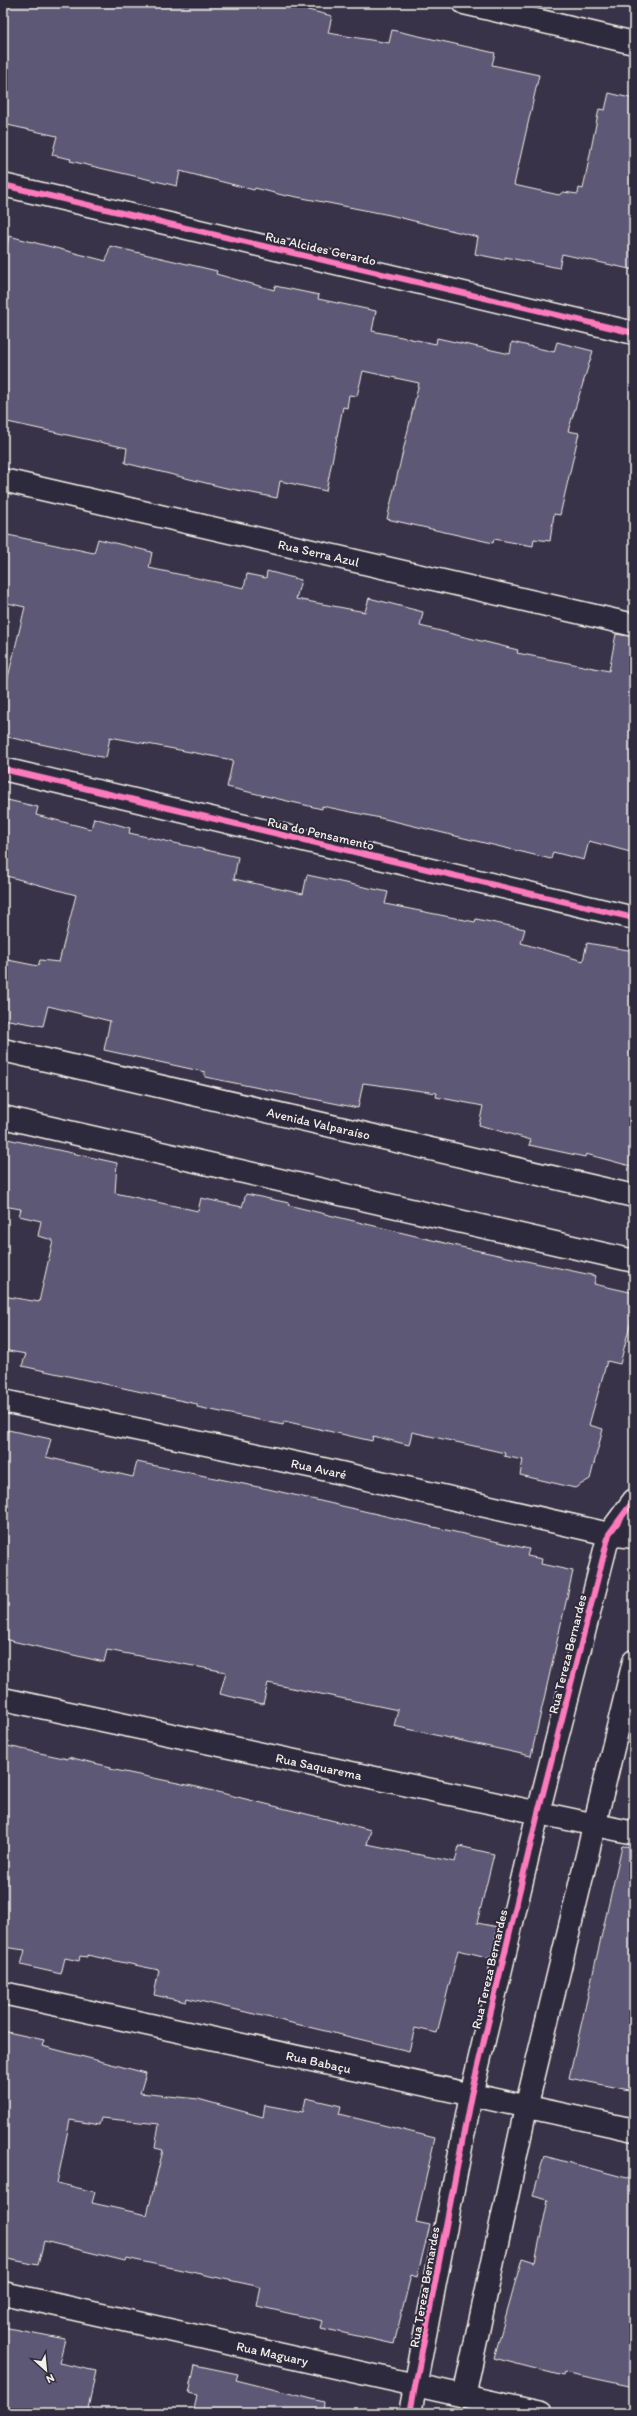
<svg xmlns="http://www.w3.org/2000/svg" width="637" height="2416" font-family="Itim,sans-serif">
  <rect width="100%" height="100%" fill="#383348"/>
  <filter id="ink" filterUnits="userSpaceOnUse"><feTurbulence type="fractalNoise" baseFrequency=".025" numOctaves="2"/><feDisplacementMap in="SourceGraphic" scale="8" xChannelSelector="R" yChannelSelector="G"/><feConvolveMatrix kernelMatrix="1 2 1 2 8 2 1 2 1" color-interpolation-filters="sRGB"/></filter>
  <g filter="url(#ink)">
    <!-- building -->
    <g fill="#5b5875" stroke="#f4f1e8" fill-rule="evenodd">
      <polygon points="3,3 280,3 332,16 328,33 389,43 392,30 495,53 492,65 539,75 514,185 559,195 563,192 578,194 579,188 583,189 599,109 605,110 609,93 634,99 634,270 562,254 559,268 505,257 505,260 475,254 478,237 390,215 287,195 286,196 255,188 254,190 180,171 177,186 70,161 71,159 52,155 57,136 3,124"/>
      <polygon points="9,236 106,261 110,246 217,271 216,274 274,290 275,286 319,295 318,299 376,311 372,331 436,344 437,338 510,354 512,342 554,352 557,342 593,351 568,431 579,433 560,515 554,514 550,541 534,539 533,546 494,539 493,543 387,519 419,383 363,371 357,396 349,395 347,408 343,407 326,491 280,481 277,498 222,487 125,463 127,448 3,421 3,263"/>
      <polygon points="3,534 94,553 98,539 152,552 149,568 244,588 247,574 266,578 267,571 301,580 296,599 365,612 369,598 423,612 420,626 518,650 517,653 609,671 616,634 634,637 634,853 589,841 584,860 553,852 551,859 385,819 322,806 322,809 227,787 233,760 110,737 106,758 3,736 3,698 25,607 3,602"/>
      <polygon points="3,799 38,807 36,815 91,829 94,818 130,828 129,833 238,857 234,879 303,894 307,875 388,892 385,904 475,922 476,919 525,929 521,943 583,961 587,943 634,951 634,1167 586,1154 585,1157 529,1145 531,1140 479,1125 483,1106 436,1097 437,1093 363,1083 358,1108 205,1077 205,1072 104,1050 110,1021 48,1006 43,1026 3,1019 3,983 8,960 38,966 40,960 59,962 76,895 3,875"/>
      <polygon points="3,1138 117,1163 115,1193 198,1211 201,1198 242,1207 246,1194 289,1203 288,1205 461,1247 596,1276 594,1284 634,1293 634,1309 620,1364 607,1361 589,1425 603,1429 590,1479 575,1488 520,1475 523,1460 504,1456 505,1453 412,1432 409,1445 373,1436 372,1441 284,1421 283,1425 197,1407 197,1404 22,1366 26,1354 3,1350 3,1296 39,1302 53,1240 38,1236 41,1221 19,1216 21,1209 3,1206"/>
      <polygon points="8,1430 51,1439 46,1457 133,1477 137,1462 268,1489 529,1549 527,1556 542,1559 541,1564 573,1571 531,1756 394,1726 398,1710 268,1683 263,1704 220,1694 226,1672 107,1650 104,1662 3,1639 3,1433 7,1434"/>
      <polygon points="3,1745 68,1759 68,1757 111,1767 110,1769 197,1787 371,1830 367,1844 455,1862 459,1846 494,1854 477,1923 498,1927 491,1958 458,1950 437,2033 415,2028 409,2051 187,1998 186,2002 154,1995 159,1970 87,1955 87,1957 80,1956 79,1961 65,1958 61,1974 21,1965 25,1950 3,1947"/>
      <polygon points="622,1846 634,1847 634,2091 569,2078"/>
      <path d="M3 2031 44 2040 42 2046 146 2073 140 2093 198 2099 263 2117 265 2105 303 2112 306 2098 341 2106 339 2114 435 2138 416 2222 430 2225 417 2277 411 2275 394 2344 321 2328 323 2321 257 2306 261 2287 126 2258 125 2261 44 2241 38 2265 3 2258ZM101 2118 159 2124 155 2148 163 2150 147 2215 92 2203 95 2192 57 2183 70 2120 99 2125Z"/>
      <polygon points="544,2156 634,2180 634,2387 564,2372 563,2376 494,2358 522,2258 535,2262 548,2200 533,2196"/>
      <polygon points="3,2327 65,2339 59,2363 96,2371 87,2413 3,2413"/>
      <polygon points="195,2365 238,2374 236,2380 324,2402 323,2413 193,2413 197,2395 189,2393"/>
    </g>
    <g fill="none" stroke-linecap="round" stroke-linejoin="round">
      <!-- minor casing -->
      <g stroke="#f4f1e8" stroke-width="25">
        <g id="minor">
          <polyline points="464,3 634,43"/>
          <polyline points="3,185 634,333"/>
          <path id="s1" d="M3 480 634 625"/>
          <polyline points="3,769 634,918"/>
          <path id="s2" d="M3 1401 323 1469 609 1534 634 1537"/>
          <path id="s3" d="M3 1699 634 1833"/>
          <path id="s4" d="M3 1993 634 2130"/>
          <path id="s5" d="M3 2293 541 2413"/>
          <polyline points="464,2396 526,2108 634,1661"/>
          <polyline points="410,2413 471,2095 538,1813 609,1534 634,1500"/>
        </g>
      </g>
      <!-- secondary casing -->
      <g stroke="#f4f1e8" stroke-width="25">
        <g id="secondary">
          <path id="s6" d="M3 1050 634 1196"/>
          <polyline points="3,1117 634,1261"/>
        </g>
      </g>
      <!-- minor -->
      <use href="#minor" stroke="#2f2a3d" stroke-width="22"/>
      <!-- secondary -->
      <use href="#secondary" stroke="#2f2a3d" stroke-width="22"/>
      <!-- cycleway casing -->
      <g stroke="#2f2a3d" stroke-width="8">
        <g id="cycleway">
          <polyline points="3,185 634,333"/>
          <polyline points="3,769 634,918"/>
          <polyline points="410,2413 471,2095 538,1813 609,1534 634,1500"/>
        </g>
      </g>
      <!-- cycleway -->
      <use href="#cycleway" stroke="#fd7abc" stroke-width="6"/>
    </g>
  </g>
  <g text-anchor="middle" stroke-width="4" stroke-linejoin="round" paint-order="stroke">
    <!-- street labels -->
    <g font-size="13" fill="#f4f1e8" stroke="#2f2a3d">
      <text transform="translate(321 248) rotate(13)" y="5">Rua Alcides Gerardo</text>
      <text dy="5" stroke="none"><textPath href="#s1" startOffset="324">Rua Serra Azul</textPath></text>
      <text transform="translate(321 833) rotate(13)" y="5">Rua do Pensamento</text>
      <text dy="5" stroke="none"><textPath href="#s6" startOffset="324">Avenida Valparaíso</textPath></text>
      <text dy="5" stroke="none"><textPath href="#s2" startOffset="323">Rua Avaré</textPath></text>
      <text transform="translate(567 1654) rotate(-76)" y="5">Rua Tereza Bernardes</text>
      <text dy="5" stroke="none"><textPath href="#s3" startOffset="323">Rua Saquarema</textPath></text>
      <text transform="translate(489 1969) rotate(-77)" y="5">Rua Tereza Bernardes</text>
      <text dy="5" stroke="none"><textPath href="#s4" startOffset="323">Rua Babaçu</textPath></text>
      <text transform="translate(424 2287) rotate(-80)" y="5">Rua Tereza Bernardes</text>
      <text dy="5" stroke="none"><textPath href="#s5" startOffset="276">Rua Maguary</textPath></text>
    </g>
  </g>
  <!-- margin -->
  <rect width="637" height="2416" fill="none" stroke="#2f2a3d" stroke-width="16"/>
  <rect x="8" y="8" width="621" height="2400" fill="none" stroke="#f4f1e8" stroke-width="1.5" filter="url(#ink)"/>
  <!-- north arrow -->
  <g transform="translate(46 2370) rotate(153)" stroke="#2f2a3d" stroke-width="3" paint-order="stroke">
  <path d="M0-3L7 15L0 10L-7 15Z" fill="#f4f1e8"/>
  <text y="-6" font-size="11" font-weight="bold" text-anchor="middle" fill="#f4f1e8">N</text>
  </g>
</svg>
